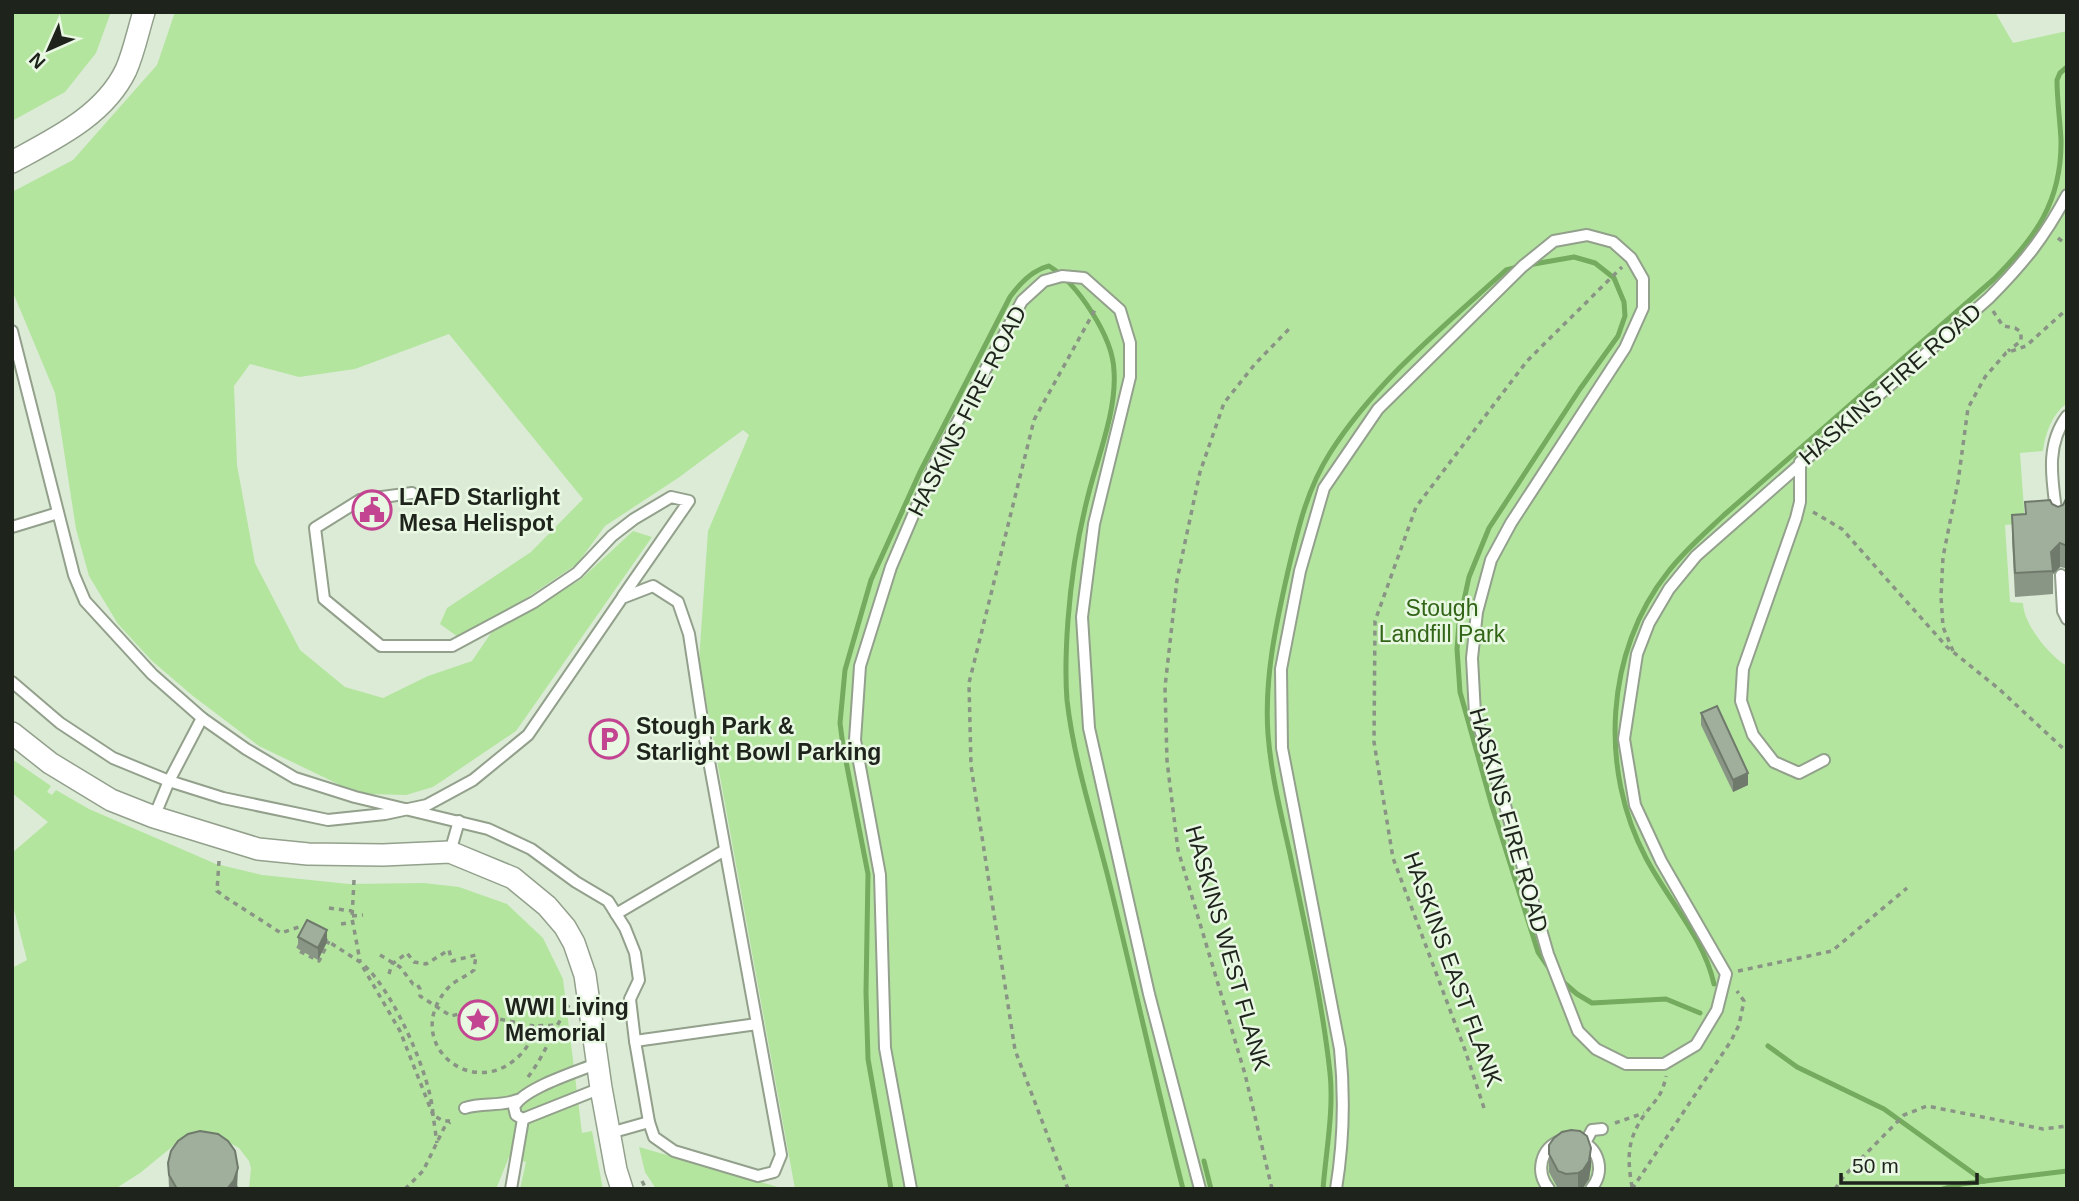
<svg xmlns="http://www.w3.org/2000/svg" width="2079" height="1201" font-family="Helvetica,sans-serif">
  <rect width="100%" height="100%" fill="#dcebd6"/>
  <!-- green -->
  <g fill="#b3e59f">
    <polygon points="12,12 111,12 96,53 65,92 12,121"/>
    <path d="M175 12H1995L2013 43 2067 31V403C2052 414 2045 434 2043 451L2020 453 2025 523 2005 525 2010 602 2023 603C2023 623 2049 656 2067 666V1189H795L699 661 708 531 749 435 743 430 678 478 605 526 577 564 519 603 458 637 440 624 447 608 531 552 583 499 449 334 355 369 299 377 250 364 234 386 237 465 255 563 300 650 345 687 383 698 428 676 472 661 491 633 580 580 633 531 652 537 516 731 433 787 406 795 368 794 340 785 259 746 193 696 152 661 118 624 89 576 76 529 55 393 12 290V192L73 160 157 65Z"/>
    <polygon points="12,759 51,786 47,792 52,795 56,790 89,809 216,864 262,875 349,884 424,883 459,887 507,904 543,938 563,979 582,1133 592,1131 603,1189 520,1189 526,1162 509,1157 496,1189 249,1189 251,1168 249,1161 239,1148 221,1138 178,1142 140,1173 115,1189 12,1189 12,968 27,960 12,902 12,853 48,822 12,793"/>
    <polygon points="639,1147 785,1189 656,1189 645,1172"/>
  </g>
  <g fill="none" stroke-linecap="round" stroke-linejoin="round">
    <!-- stream -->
    <g stroke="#75ab5e" stroke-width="5">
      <polyline points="1528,265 1574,257 1595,263 1614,278 1624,302 1625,316 1618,336 1580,389 1489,528 1469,577 1459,623 1457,649 1460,692 1492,806 1538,952 1551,971"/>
      <polyline points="1561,980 1577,994 1592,1003 1666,999 1700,1013"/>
      <path d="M1714 984C1704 938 1668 900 1646 858 1599 770 1605 651 1668 572 1684 551 1705 533 1724 515L1994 279C2035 238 2062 202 2061 140 2060 120 2057 100 2057 80L2060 73 2067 67"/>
      <polyline points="1768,1046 1797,1067 1884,1109 1984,1181"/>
      <polyline points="1204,1161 1211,1189"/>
      <path d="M891 1189 868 1059 866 992 868 874 843 746 840 723 845 670 871 580 920 472 1010 297C1020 283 1032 270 1049 266 1078 284 1113 337 1114 371 1117 412 1096 461 1087 500 1077 540 1071 580 1068 620 1066 647 1065 674 1067 700 1074 762 1095 824 1110 885 1135 986 1157 1088 1183 1189"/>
      <path d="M1323 1189C1326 1151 1334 1110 1330 1073 1322 999 1305 926 1290 854 1281 814 1271 774 1268 734 1264 679 1276 624 1288 571 1298 529 1307 489 1330 453 1376 381 1444 326 1506 270L1518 267"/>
      <polyline points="1943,1189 1961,1184 2067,1171"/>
    </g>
    <!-- lane casing -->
    <g stroke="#92a08c" stroke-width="14">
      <g id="lane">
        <polyline points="12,331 74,575 85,601 152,674 202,718 246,749 295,778 355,797 488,829 531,849 576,882 608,901 625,928 635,953 639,980 630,999 635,1041 649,1122 654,1137 674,1151 758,1176 774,1172 781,1155 705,739 689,634 678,602 653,586 622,598 528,735 473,780 427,805 385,814 328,820 223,798 169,781 113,758 60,723 12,682"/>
        <polyline points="1800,462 1800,502 1796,518 1743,669 1741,701 1753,735 1774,762 1799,773 1824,760"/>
        <polyline points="412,493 360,500 315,528 324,599 381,646 452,646 534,602 577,573 612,536 634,519 671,497 689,501 623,596"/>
        <path d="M2057 518C2053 483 2044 447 2067 416"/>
        <polyline points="12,527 58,513"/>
        <polyline points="2061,575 2063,611 2067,619"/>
        <polyline points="154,817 169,781 202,718"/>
        <polyline points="450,852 459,821"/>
        <polyline points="616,914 725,850"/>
        <polyline points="635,1041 757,1024"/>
        <path d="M598 1063C577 1072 523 1088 514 1107L516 1115 523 1119 601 1088"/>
        <path d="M465 1108C482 1102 500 1107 517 1100"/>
        <polyline points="610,1133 649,1122"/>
        <path d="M1581 1141C1600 1150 1605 1172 1591 1189"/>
        <polyline points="1585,1143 1592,1130 1602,1129"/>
        <polyline points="511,1189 523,1119"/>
        <polyline points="911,1189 885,1048 880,875 855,740 860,666 891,567 934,466 1022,301 1044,281 1062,276 1084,278 1120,310 1130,343 1130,377 1094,524 1082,617 1089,728 1149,994 1200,1189"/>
        <path d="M1336 1189C1344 1140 1345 1098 1340 1049L1282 748 1281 669 1300 571 1324 488 1378 409 1523 266 1554 241 1587 235 1613 242 1631 258 1643 279V308L1625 348 1511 523 1491 560 1477 612 1472 658 1475 714 1504 802 1548 954 1578 1031 1596 1049 1626 1064H1664L1696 1045 1717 1010 1726 974 1661 861 1635 805 1624 739 1637 654 1649 623 1669 589 1696 556 1989 298C2023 264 2044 238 2067 195"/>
        <path d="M1549 1189C1535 1172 1540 1148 1562 1140"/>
      </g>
    </g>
    <!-- street casing -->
    <g stroke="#92a08c" stroke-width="24">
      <g id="street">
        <path d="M12 162C54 139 104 116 126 70 134 52 138 31 144 12"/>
        <polyline points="12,733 50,763 111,800 154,817 258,849 308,854 383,855 450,852 513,878 547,906 565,927 574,943 585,975 601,1088 616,1170 622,1189"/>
      </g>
    </g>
    <!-- path -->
    <g stroke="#899485" stroke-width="3.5" stroke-dasharray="5 5" stroke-linecap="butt">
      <polyline points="2058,238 2067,245"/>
      <polyline points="1993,311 2003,326 2015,328 2021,332 2021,341 2008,351"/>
      <polyline points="1813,512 1842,529 1947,647 1999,689 2067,752"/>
      <polyline points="1953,651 1943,627 1941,596 1943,557 1958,482 1968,408 1985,377 2006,353 2026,346 2067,309"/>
      <polyline points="219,861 217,891 225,897 281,933 299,927 307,930"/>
      <polyline points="354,880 352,918 360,961"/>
      <polyline points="329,908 352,911"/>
      <polyline points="352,916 363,915"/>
      <polyline points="341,924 353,922"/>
      <polyline points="323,938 360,962 400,1031 433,1115 437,1143"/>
      <polyline points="300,944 297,950 319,961 329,941"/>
      <polyline points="380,955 400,967 413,984 417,984 420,989 420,996 451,1016 475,1010 499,1019 534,1026"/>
      <path d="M365 966C394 993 431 1076 433 1115L443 1121H450"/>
      <polyline points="1738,971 1832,951 1907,888"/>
      <path d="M389 974 392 964 407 953 414 962 426 964 449 950 452 961 476 955 474 970C466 977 455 980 448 988 401 1040 469 1101 517 1058 526 1050 533 1039 534 1026L557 1025"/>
      <polyline points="478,1020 480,1011"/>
      <path d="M528 1077C545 1055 554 1028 569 1005"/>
      <polyline points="1484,1108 1465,1050 1393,858 1374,742 1375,621 1416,507 1527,361 1622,267"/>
      <polyline points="1615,1123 1644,1113"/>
      <polyline points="642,1181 646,1189"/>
      <path d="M1632 1187C1627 1157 1627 1139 1645 1114 1657 1098 1662 1096 1666 1076"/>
      <polyline points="405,1189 423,1171 444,1128 450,1122"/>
      <polyline points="1068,1189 1015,1050 971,766 969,683 1034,420 1096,308"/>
      <polyline points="1272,1189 1245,1074 1178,850 1167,761 1165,687 1177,580 1200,472 1224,403 1255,364 1291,327"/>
      <polyline points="1632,1189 1731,1041 1739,1025 1744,1001 1737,991"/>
      <polyline points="1835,1189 1844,1176 1904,1115 1927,1106 2043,1129 2067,1126"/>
    </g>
    <!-- lane -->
    <use href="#lane" stroke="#fff" stroke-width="10"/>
    <!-- street -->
    <use href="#street" stroke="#fff" stroke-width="21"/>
  </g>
  <!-- wall -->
  <g fill="#8a9685">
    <polygon points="2067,499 2067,571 2065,568 2060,567 2053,574 2053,594 2015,597 2012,538 2012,515 2025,514 2025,502 2052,504 2058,507 2063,505"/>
    <polygon points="1701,713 1748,785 1733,792 1701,725"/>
    <polygon points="298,937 327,942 318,960 298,949"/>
    <polygon points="1549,1145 1591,1166 1589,1179 1583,1188 1558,1189 1549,1172"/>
    <polygon points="168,1163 238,1186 237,1189 169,1189"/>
  </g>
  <!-- shaded-wall -->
  <g fill="#707a6c">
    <polygon points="2060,543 2060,567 2053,574 2051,552"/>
    <polygon points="1748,773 1748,785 1733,792 1733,780"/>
    <polygon points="327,930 327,942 318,960 318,948"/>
    <polygon points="1591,1148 1591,1166 1589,1179 1583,1188 1578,1189 1578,1173"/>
    <polygon points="238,1168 237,1189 227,1189"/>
  </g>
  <!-- building -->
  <g fill="#a0af9b" stroke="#707a6c" stroke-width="2">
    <polygon points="2066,499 2067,499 2067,547 2065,545 2060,543 2051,552 2053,571 2015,573 2012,515 2026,514 2025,502 2050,500 2052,504 2058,507 2063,505"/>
    <polygon points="1717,706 1748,773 1733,780 1701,713"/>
    <polygon points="307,920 327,930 318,948 298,937"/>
    <polygon points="1571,1130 1580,1131 1587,1136 1591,1148 1589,1161 1583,1170 1578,1173 1566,1174 1558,1171 1549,1154 1549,1145 1554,1138 1562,1132"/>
    <polygon points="200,1131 218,1134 228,1141 235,1151 238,1168 234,1180 227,1189 177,1189 169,1175 168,1163 171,1151 178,1141 188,1134"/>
  </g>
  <!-- icons -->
  <defs>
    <g id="civic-ring" transform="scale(2.0125)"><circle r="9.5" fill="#e9f8e3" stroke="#c34490" stroke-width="1.5"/><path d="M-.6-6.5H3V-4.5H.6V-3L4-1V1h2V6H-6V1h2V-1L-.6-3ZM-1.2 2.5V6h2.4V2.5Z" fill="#c34490"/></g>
    <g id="parking-ring" transform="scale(2.0125)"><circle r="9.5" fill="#e9f8e3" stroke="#c34490" stroke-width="1.5"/><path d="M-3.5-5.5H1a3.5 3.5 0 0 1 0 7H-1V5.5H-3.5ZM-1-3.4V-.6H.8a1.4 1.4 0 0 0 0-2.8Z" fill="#c34490"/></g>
    <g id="sight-ring" transform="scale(2.0125)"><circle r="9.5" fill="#e9f8e3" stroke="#c34490" stroke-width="1.5"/><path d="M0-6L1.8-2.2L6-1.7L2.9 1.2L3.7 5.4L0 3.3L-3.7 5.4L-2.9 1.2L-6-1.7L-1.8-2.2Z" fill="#c34490"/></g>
  </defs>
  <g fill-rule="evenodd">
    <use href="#civic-ring" x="372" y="510"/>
    <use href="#parking-ring" x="609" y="739"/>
    <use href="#sight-ring" x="478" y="1020"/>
  </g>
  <g text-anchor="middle" stroke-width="5" stroke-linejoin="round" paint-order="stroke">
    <!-- street labels -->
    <g font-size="23" fill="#1e231c" stroke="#e9f8e3">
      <text transform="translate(1890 384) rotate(-41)" y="8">HASKINS FIRE ROAD</text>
      <text transform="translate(967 411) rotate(-63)" y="8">HASKINS FIRE ROAD</text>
      <text transform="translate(1509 820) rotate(74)" y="8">HASKINS FIRE ROAD</text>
      <text transform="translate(1228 948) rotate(74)" y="8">HASKINS WEST FLANK</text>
      <text transform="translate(1453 969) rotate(70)" y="8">HASKINS EAST FLANK</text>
    </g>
    <!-- poi labels -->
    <g font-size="23" font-weight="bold" fill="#1e231c" stroke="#e9f8e3" text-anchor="start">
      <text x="399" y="505">LAFD Starlight<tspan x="399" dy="26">Mesa Helispot</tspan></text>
      <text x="636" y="734">Stough Park &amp;<tspan x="636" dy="26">Starlight Bowl Parking</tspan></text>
      <text x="505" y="1015">WWI Living<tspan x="505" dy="26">Memorial</tspan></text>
    </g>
    <!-- park labels -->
    <g font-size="23" fill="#326517" stroke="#e9f8e3">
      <text x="1442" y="616">Stough<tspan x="1442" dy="26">Landfill Park</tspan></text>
    </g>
  </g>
  <!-- border -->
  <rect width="2079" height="1201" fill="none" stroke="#1e231c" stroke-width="28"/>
  <!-- north arrow -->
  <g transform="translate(49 49) rotate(225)" stroke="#e9f8e3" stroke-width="5" paint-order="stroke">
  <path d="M0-5L12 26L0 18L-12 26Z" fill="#1e231c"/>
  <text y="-10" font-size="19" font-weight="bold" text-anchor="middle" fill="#1e231c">N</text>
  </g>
  <!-- scale -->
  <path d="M1841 1173v10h136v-10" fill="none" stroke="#1e231c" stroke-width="3.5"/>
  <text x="1852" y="1173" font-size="21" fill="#1e231c" stroke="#e9f8e3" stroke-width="5" paint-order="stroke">50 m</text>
</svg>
